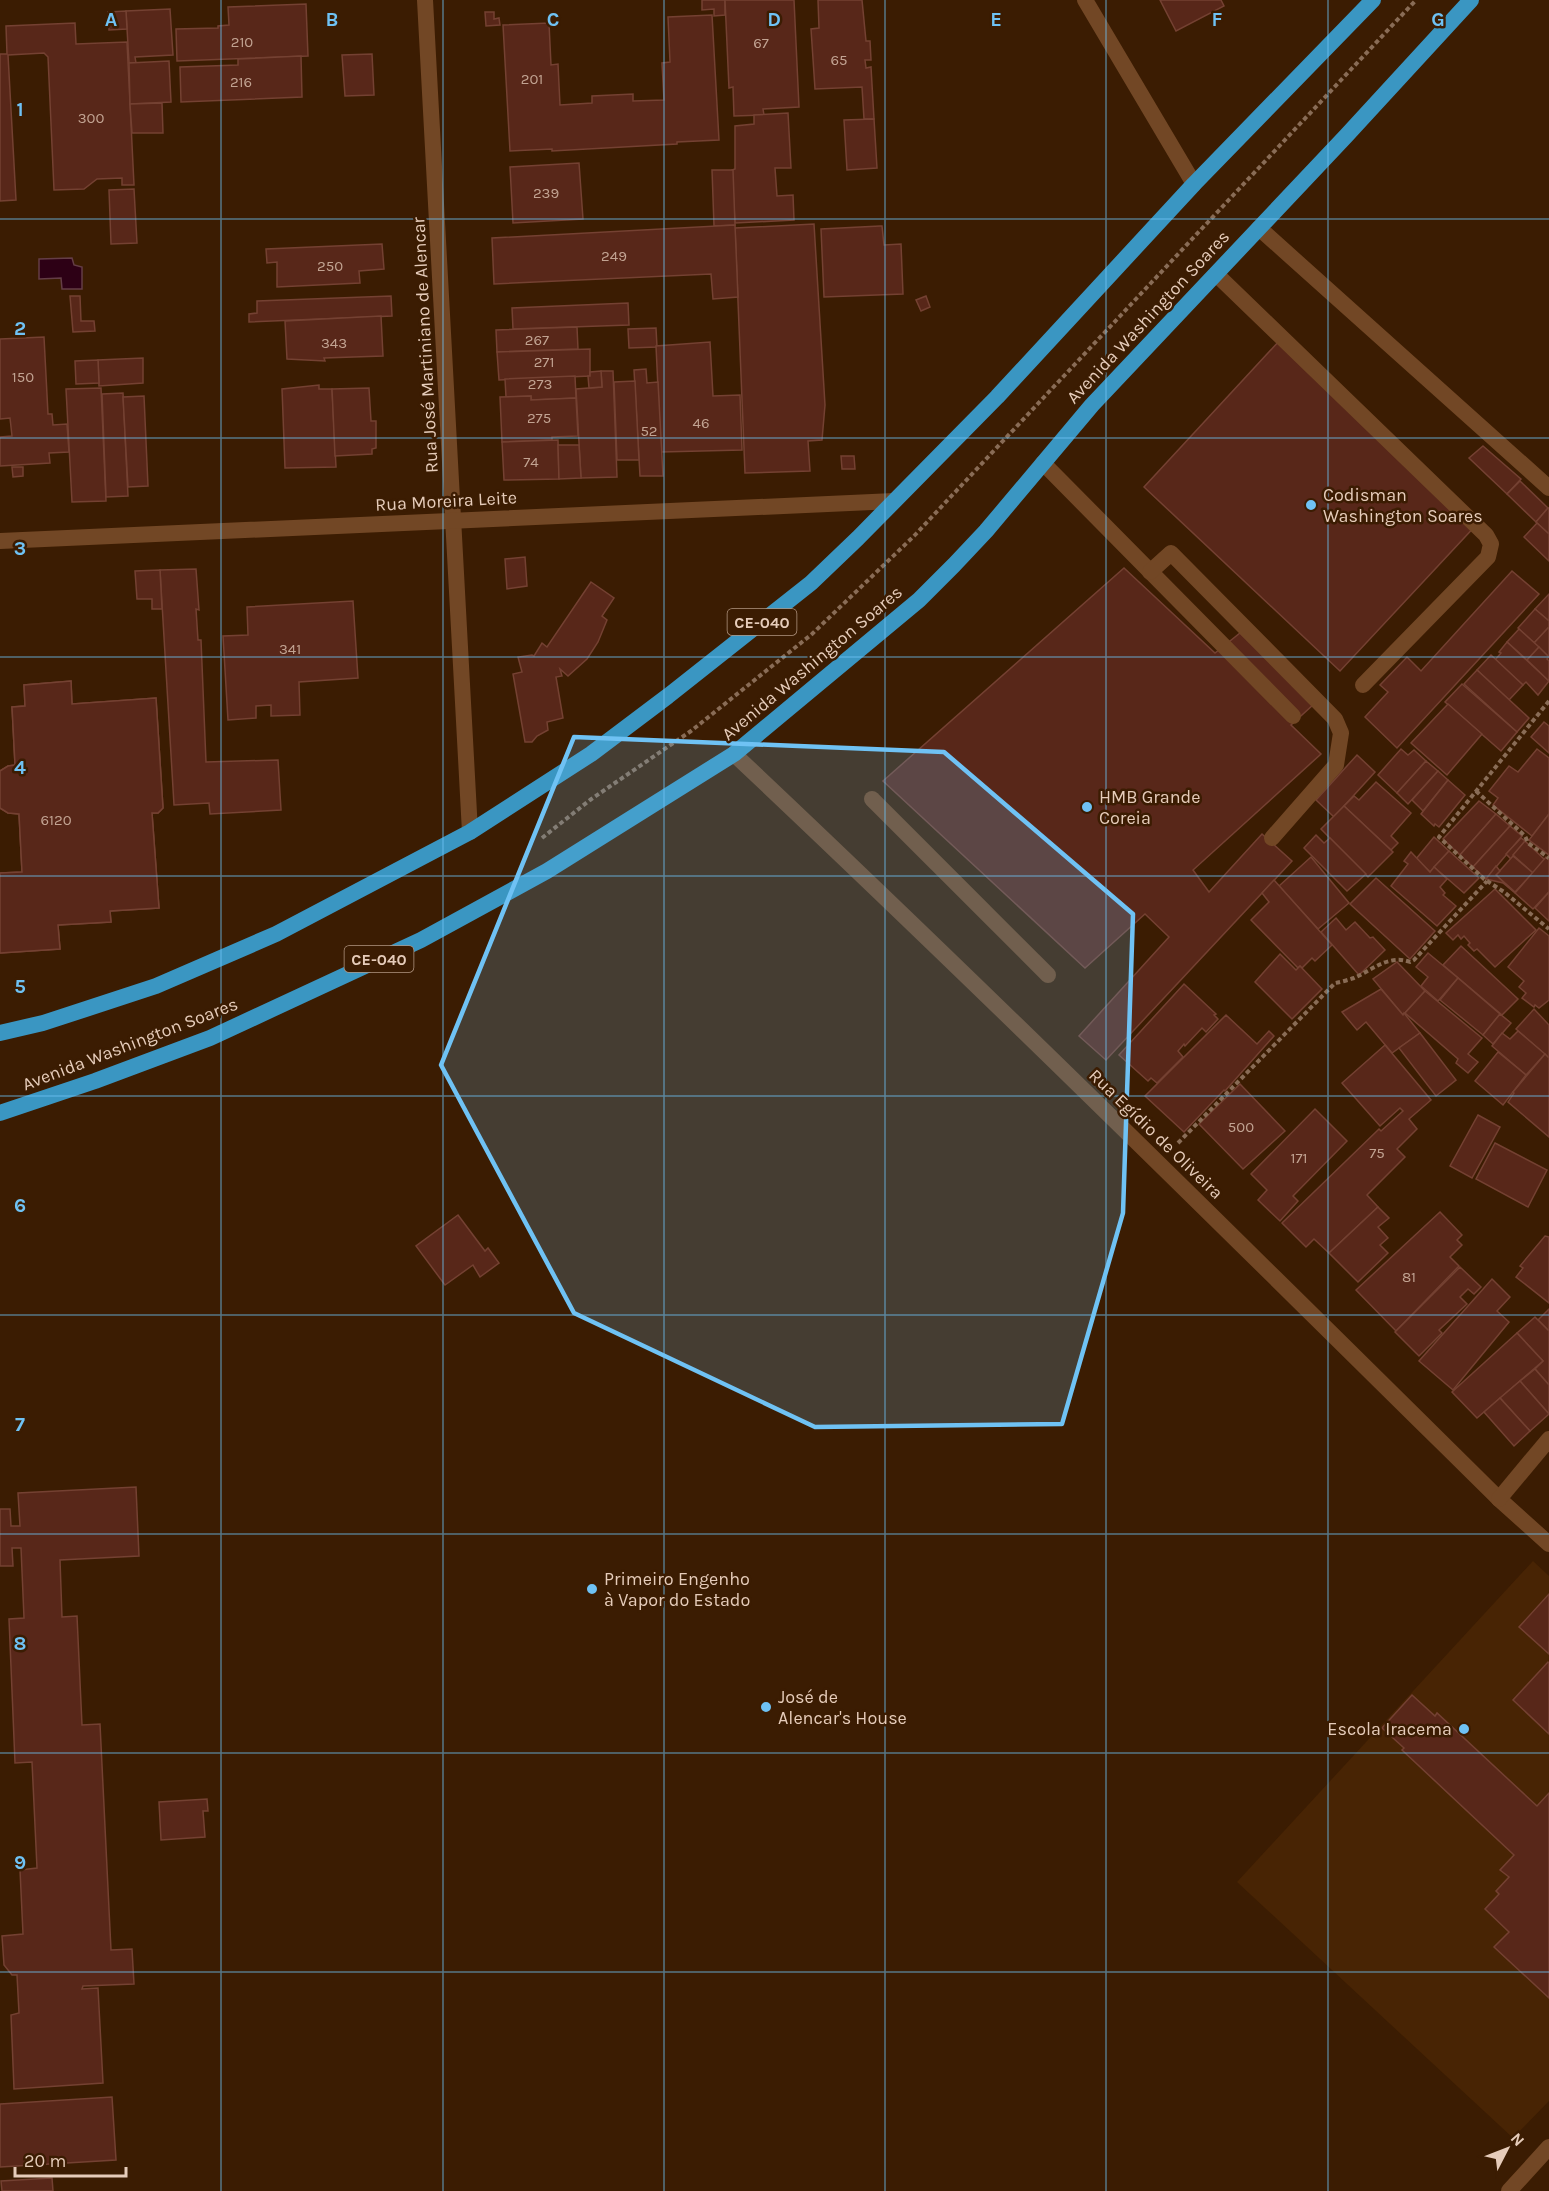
<svg xmlns="http://www.w3.org/2000/svg" width="1549" height="2191" font-family="Karla,sans-serif">
  <rect width="100%" height="100%" fill="#3b1c02"/>
  <!-- built -->
  <polygon fill="#482404" points="1533,1561 1549,1576 1549,2101 1513,2138 1237,1882"/>
  <!-- water -->
  <polygon fill="#2d0015" stroke="#643d46" stroke-width="1.5" points="72,258 74,265 82,267 82,289 62,289 61,278 39,279 39,259"/>
  <!-- building -->
  <g fill="#582719" stroke="#744132" stroke-width="1.5" fill-rule="evenodd">
    <polygon points="702,0 725,0 725,15 714,16 714,9 702,10"/>
    <polygon points="725,0 794,0 799,107 763,109 764,115 734,116 733,87 729,88"/>
    <polygon points="818,0 862,0 866,41 870,41 871,60 865,60 866,68 871,67 874,119 864,119 862,87 815,89 811,29 819,28"/>
    <polygon points="1160,0 1221,0 1224,6 1176,31"/>
    <polygon points="306,4 308,56 177,61 176,29 218,28 218,26 229,25 228,7"/>
    <polygon points="170,9 173,55 135,57 136,63 129,63 126,11"/>
    <polygon points="126,11 127,29 109,30 108,12"/>
    <polygon points="485,12 494,12 494,19 499,18 500,25 486,26"/>
    <polygon points="712,15 719,140 677,142 677,144 552,151 552,149 510,151 503,25 549,23 551,65 558,64 560,105 592,103 592,96 633,94 633,101 664,100 662,63 670,62 668,17"/>
    <polygon points="75,23 76,44 127,42 134,185 122,185 122,178 97,179 84,189 54,190 48,57 44,53 8,55 16,200 0,201 0,54 7,54 6,26"/>
    <polygon points="372,54 374,95 345,96 342,55"/>
    <polygon points="301,56 302,97 181,102 180,67 238,65 238,59"/>
    <polygon points="169,61 171,102 130,104 129,63"/>
    <polygon points="162,103 163,133 132,133 130,104"/>
    <polygon points="788,113 791,168 775,168 777,196 793,195 794,220 735,223 732,170 735,169 735,126 754,124 754,115"/>
    <polygon points="874,119 877,168 847,170 844,120"/>
    <polygon points="579,163 583,219 513,223 510,167"/>
    <polygon points="712,170 733,170 735,225 714,226"/>
    <polygon points="134,189 137,243 111,244 109,190"/>
    <polygon points="814,224 825,405 822,440 808,441 810,471 745,473 735,228"/>
    <polygon points="735,225 738,297 713,299 711,274 494,284 492,238"/>
    <polygon points="880,226 882,226 884,245 901,244 903,294 824,297 821,229"/>
    <polygon points="382,244 384,269 359,271 360,283 277,287 277,262 267,263 266,249"/>
    <polygon points="70,296 80,296 81,321 94,321 95,331 73,332"/>
    <polygon points="391,296 392,316 249,322 249,314 257,313 257,301"/>
    <polygon points="926,296 930,307 921,311 916,300"/>
    <polygon points="628,303 629,325 513,329 512,308"/>
    <polygon points="381,316 383,356 324,358 325,361 287,359 285,321"/>
    <polygon points="577,327 578,349 497,352 496,330"/>
    <polygon points="656,328 657,347 629,348 628,329"/>
    <polygon points="44,337 48,414 52,414 53,425 67,424 69,452 49,453 50,463 0,466 0,437 12,436 10,418 0,419 0,339"/>
    <polygon points="1281,339 1478,523 1340,671 1144,487"/>
    <polygon points="710,342 713,396 740,395 742,450 661,452 656,346"/>
    <polygon points="590,349 590,376 499,380 497,352"/>
    <polygon points="143,358 143,383 99,386 98,360"/>
    <polygon points="98,360 99,383 76,384 75,361"/>
    <polygon points="646,369 647,383 658,382 663,476 640,476 634,370"/>
    <polygon points="601,371 613,371 617,477 581,478 576,389 602,387"/>
    <polygon points="601,371 602,387 589,388 588,376 590,376 590,372"/>
    <polygon points="575,376 576,398 531,400 531,396 506,397 505,379"/>
    <polygon points="635,381 639,460 617,460 614,382"/>
    <polygon points="319,385 319,389 332,389 336,467 285,468 282,389"/>
    <polygon points="101,388 106,501 72,502 66,389"/>
    <polygon points="369,388 371,421 376,421 376,448 372,449 372,454 335,456 332,389"/>
    <polygon points="123,393 128,496 106,497 102,394"/>
    <polygon points="144,396 148,486 128,487 123,397"/>
    <polygon points="531,396 531,400 576,398 578,436 552,437 552,440 502,442 500,397"/>
    <polygon points="558,440 559,479 504,480 502,442"/>
    <polygon points="558,445 579,445 581,478 559,479"/>
    <polygon points="1483,446 1521,479 1507,494 1469,458"/>
    <polygon points="841,456 854,456 855,469 842,469"/>
    <polygon points="12,467 23,467 23,476 13,477"/>
    <polygon points="1520,481 1548,508 1536,522 1507,494"/>
    <polygon points="1548,508 1549,508 1549,534 1536,522"/>
    <polygon points="1537,523 1549,534 1549,561 1524,537"/>
    <polygon points="525,557 527,586 507,589 505,559"/>
    <polygon points="1124,568 1215,653 1240,633 1314,704 1291,725 1321,754 1193,870 1209,892 1262,834 1292,861 1106,1060 1079,1036 1169,937 1145,914 1085,968 883,781"/>
    <polygon points="196,569 199,610 196,609 198,640 201,640 206,762 278,760 281,810 210,814 209,803 174,805 160,570"/>
    <polygon points="160,570 162,609 152,609 152,599 137,599 135,571"/>
    <polygon points="1512,571 1539,594 1397,748 1365,717 1388,692 1380,685 1407,657 1421,671"/>
    <polygon points="591,582 614,598 602,616 607,620 598,642 587,659 568,676 560,669 562,676 556,677 563,718 547,722 548,730 537,736 532,742 525,742 513,674 522,672 518,657 532,655 534,656 542,643 547,647"/>
    <polygon points="1549,594 1549,621 1535,609"/>
    <polygon points="353,601 358,678 299,682 300,715 271,716 271,705 256,706 256,718 228,720 223,636 248,635 247,607"/>
    <polygon points="1535,609 1549,621 1549,629 1548,628 1534,643 1518,628"/>
    <polygon points="1548,628 1549,629 1549,657 1534,643"/>
    <polygon points="1519,629 1539,647 1527,660 1507,642"/>
    <polygon points="1507,642 1549,681 1538,695 1526,682 1523,685 1495,660 1501,653 1499,652"/>
    <polygon points="1539,647 1549,657 1547,659 1549,661 1549,681 1527,660"/>
    <polygon points="1491,655 1523,685 1509,700 1477,670"/>
    <polygon points="1477,670 1529,718 1517,732 1464,684"/>
    <path d="M71 681 72 704 156 698 163 808 158 813H152L159 908 110 911 111 922 58 925 60 949 0 953V873L22 872 19 814 8 813 0 808V771L8 766 15 765 12 707 25 706 24 685ZM107 738 114 867 96 868 88 739Z"/>
    <polygon points="71,681 72,704 156,698 163,808 158,813 152,813 159,908 110,911 111,922 58,925 60,949 0,953 0,873 22,872 19,814 8,813 0,808 0,771 8,766 15,765 12,707 25,706 24,685"/>
    <polygon points="1462,684 1517,732 1501,751 1445,702"/>
    <polygon points="1448,704 1482,734 1447,775 1411,743"/>
    <polygon points="1544,722 1549,726 1549,753 1531,737"/>
    <polygon points="1401,749 1408,755 1414,750 1426,761 1397,793 1378,775"/>
    <polygon points="1537,749 1549,758 1549,814 1532,836 1493,805 1498,798 1489,791 1509,766 1518,772"/>
    <polygon points="1357,755 1375,772 1334,817 1316,800"/>
    <polygon points="1426,761 1438,771 1408,804 1397,793"/>
    <polygon points="1438,771 1448,780 1423,811 1412,800"/>
    <polygon points="1448,780 1465,795 1439,827 1435,824 1434,826 1421,814"/>
    <polygon points="1376,782 1411,813 1391,836 1398,843 1391,850 1344,806 1354,796 1359,800"/>
    <polygon points="1479,801 1496,814 1460,855 1443,839"/>
    <polygon points="1344,806 1393,852 1368,877 1321,829"/>
    <polygon points="1496,814 1510,826 1473,867 1460,855"/>
    <polygon points="1549,814 1549,855 1529,840"/>
    <polygon points="1510,826 1522,836 1486,879 1473,867"/>
    <polygon points="1316,835 1324,843 1330,838 1366,874 1347,891 1304,848"/>
    <polygon points="1434,837 1449,851 1430,872 1416,859"/>
    <polygon points="1521,838 1525,841 1511,859 1506,854"/>
    <polygon points="1525,841 1545,860 1533,873 1513,855"/>
    <polygon points="1449,851 1479,878 1464,893 1434,867"/>
    <polygon points="1411,852 1430,872 1434,867 1447,879 1440,887 1445,893 1443,895 1456,906 1437,926 1391,886 1408,864 1404,861"/>
    <polygon points="1513,856 1533,873 1515,892 1496,875"/>
    <polygon points="1311,857 1349,903 1318,929 1279,886"/>
    <polygon points="1546,857 1549,860 1549,892 1533,909 1515,893"/>
    <polygon points="1496,866 1500,871 1496,875 1515,893 1503,883 1486,879"/>
    <polygon points="1376,878 1435,931 1410,959 1350,904"/>
    <polygon points="1274,880 1332,945 1315,961 1312,958 1302,968 1300,966 1298,968 1251,920 1269,902 1262,893"/>
    <polygon points="1495,889 1536,930 1495,967 1477,949 1474,951 1468,945 1470,943 1464,936 1461,939 1458,935 1453,940 1446,933"/>
    <polygon points="1549,892 1549,921 1535,908"/>
    <polygon points="1336,918 1346,930 1355,922 1370,938 1373,937 1385,950 1359,975 1321,932"/>
    <polygon points="1539,928 1549,936 1549,1000 1539,1008 1535,1005 1534,1007 1522,998 1526,993 1519,987 1524,981 1508,967"/>
    <polygon points="1461,946 1518,999 1502,1015 1443,965"/>
    <polygon points="1428,953 1458,978 1438,1001 1421,986 1428,977 1416,967"/>
    <polygon points="1280,954 1296,970 1300,966 1322,989 1292,1019 1255,982"/>
    <polygon points="1397,962 1425,991 1403,1015 1373,979"/>
    <polygon points="1458,978 1500,1014 1483,1035 1440,1000"/>
    <polygon points="1184,984 1216,1014 1214,1015 1218,1019 1206,1032 1202,1028 1185,1046 1184,1044 1178,1051 1183,1057 1157,1083 1151,1078 1148,1081 1119,1055"/>
    <polygon points="1381,989 1403,1015 1404,1013 1420,1033 1392,1053 1366,1022 1357,1030 1342,1012"/>
    <polygon points="1425,991 1482,1038 1468,1054 1478,1062 1468,1073 1456,1063 1458,1059 1405,1013"/>
    <polygon points="1534,1009 1549,1025 1549,1058 1516,1029"/>
    <polygon points="1500,1014 1511,1023 1493,1044 1483,1035"/>
    <polygon points="1226,1015 1257,1044 1269,1031 1274,1036 1225,1091 1224,1090 1184,1132 1145,1096"/>
    <polygon points="1518,1031 1545,1054 1526,1075 1492,1046 1502,1033 1510,1039"/>
    <polygon points="1420,1033 1456,1080 1436,1096 1399,1048"/>
    <polygon points="1385,1045 1431,1100 1409,1119 1417,1129 1397,1149 1405,1157 1367,1195 1378,1207 1329,1253 1314,1239 1306,1247 1282,1223 1379,1129 1381,1131 1403,1111 1400,1108 1380,1126 1342,1083"/>
    <polygon points="1498,1052 1526,1075 1503,1105 1475,1081"/>
    <polygon points="1545,1054 1549,1058 1549,1137 1508,1102 1514,1093 1513,1092"/>
    <polygon points="1240,1084 1285,1131 1243,1169 1199,1124"/>
    <polygon points="1315,1109 1347,1141 1293,1196 1298,1201 1280,1221 1258,1200 1267,1190 1251,1174"/>
    <polygon points="1478,1115 1500,1127 1472,1178 1450,1166"/>
    <polygon points="1495,1143 1547,1170 1528,1207 1476,1179"/>
    <polygon points="1378,1207 1389,1218 1378,1227 1388,1238 1380,1245 1388,1253 1358,1282 1329,1253"/>
    <polygon points="1440,1212 1462,1235 1457,1240 1462,1245 1450,1257 1459,1266 1396,1331 1356,1290"/>
    <polygon points="458,1215 485,1251 488,1248 499,1263 480,1277 473,1265 445,1285 416,1246"/>
    <polygon points="1545,1236 1549,1237 1549,1303 1516,1277 1523,1268 1520,1266"/>
    <polygon points="1460,1267 1481,1287 1474,1294 1468,1289 1460,1297 1467,1304 1439,1330 1442,1333 1419,1356 1395,1332"/>
    <polygon points="1492,1279 1510,1297 1497,1311 1509,1322 1453,1390 1419,1361"/>
    <polygon points="1549,1309 1549,1331 1538,1320"/>
    <polygon points="1535,1317 1549,1331 1549,1385 1535,1369 1543,1361 1517,1333"/>
    <polygon points="1517,1333 1543,1361 1477,1418 1452,1392"/>
    <polygon points="1535,1369 1549,1385 1549,1414 1520,1381"/>
    <polygon points="1520,1381 1549,1414 1530,1431 1500,1398"/>
    <polygon points="1500,1398 1530,1431 1514,1446 1484,1412"/>
    <polygon points="136,1487 139,1556 60,1560 62,1617 77,1616 82,1725 100,1724 111,1950 132,1949 134,1984 83,1986 82,1989 98,1988 103,2083 14,2089 11,2015 19,2013 17,1975 12,1975 4,1965 2,1936 23,1934 20,1870 37,1868 32,1762 15,1763 9,1619 24,1618 21,1548 12,1548 13,1566 0,1566 0,1509 10,1509 11,1526 20,1526 18,1493"/>
    <polygon points="1549,1594 1549,1654 1519,1627"/>
    <polygon points="1548,1662 1549,1663 1549,1734 1513,1700"/>
    <polygon points="1412,1695 1435,1716 1437,1713 1537,1806 1549,1793 1549,1998 1494,1947 1509,1932 1485,1909 1499,1894 1496,1891 1509,1877 1500,1870 1514,1855 1402,1750 1404,1748 1382,1728"/>
    <polygon points="207,1799 208,1811 203,1811 205,1837 161,1840 159,1802"/>
    <polygon points="112,2097 116,2160 0,2167 0,2104"/>
    <polygon points="52,2178 53,2191 2,2191 1,2181"/>
  </g>
  <g fill="none" stroke-linecap="round" stroke-linejoin="round">
    <!-- path -->
    <g stroke="#896c56" stroke-width="4" stroke-dasharray="4.5 3" stroke-linecap="butt">
      <polyline points="1549,701 1439,837 1484,879 1504,892 1549,929"/>
      <polyline points="1476,791 1525,836 1528,843 1549,858"/>
      <polyline points="542,838 590,800 691,731 812,634 914,536 1416,0"/>
      <path d="M1178 1143 1335 983C1341 982 1348 980 1354 978 1372 970 1389 954 1410 962L1414 960 1487 881"/>
    </g>
    <!-- service -->
    <g stroke="#724725" stroke-width="16">
      <polyline points="1216,274 1486,535 1491,544 1488,557 1363,685"/>
      <polyline points="1043,463 1293,716"/>
      <polyline points="1150,572 1171,553 1335,719 1341,733 1336,765 1272,838"/>
      <polyline points="872,799 1048,975"/>
    </g>
    <!-- minor -->
    <g stroke="#724725" stroke-width="16">
      <polyline points="425,0 470,832"/>
      <polyline points="1085,0 1194,184"/>
      <polyline points="1259,228 1549,488"/>
      <polyline points="0,541 894,501"/>
      <path d="M734 754C993 998 1246 1249 1499 1499L1549 1544"/>
      <polyline points="1499,1499 1549,1439"/>
      <polyline points="1509,2191 1549,2147"/>
    </g>
    <!-- trunk -->
    <g stroke="#3a96c2" stroke-width="16">
      <polyline points="0,1033 43,1023 156,986 276,934 470,832 591,754 668,696 811,583 858,538 997,397 1194,184 1373,0"/>
      <polyline points="0,1113 95,1081 210,1038 421,940 547,871 734,754 919,600 954,565 986,531 1092,405 1346,136 1471,0"/>
    </g>
  </g>
  <!-- marked area -->
  <path fill="#6fc2f4" fill-opacity="0.2" stroke="#6fc2f4" stroke-width="4.5" stroke-linejoin="round" d="M574 737 944 752 1133 914 1123 1213 1062 1424 815 1427 574 1313 441 1065Z"/>
  <!-- grid -->
  <path fill="none" stroke="#6fc2f4" stroke-width="1.5" stroke-opacity="0.55" d="M221 0V2191M443 0V2191M664 0V2191M885 0V2191M1106 0V2191M1328 0V2191M0 219H1549M0 438H1549M0 657H1549M0 876H1549M0 1096H1549M0 1315H1549M0 1534H1549M0 1753H1549M0 1972H1549"/>
  <!-- markers -->
  <g fill="#6fc2f4" stroke="#3b1c02" stroke-width="2">
    <circle cx="1311" cy="505" r="6"/>
    <circle cx="1087" cy="807" r="6"/>
    <circle cx="592" cy="1589" r="6"/>
    <circle cx="766" cy="1707" r="6"/>
    <circle cx="1464" cy="1729" r="6"/>
  </g>
  <g text-anchor="middle" stroke-width="5" stroke-linejoin="round" paint-order="stroke">
    <!-- number labels -->
    <g font-size="15" fill="#c2a392">
      <text x="242" y="47">210</text>
      <text x="761" y="48">67</text>
      <text x="839" y="65">65</text>
      <text x="532" y="84">201</text>
      <text x="241" y="87">216</text>
      <text x="91" y="123">300</text>
      <text x="546" y="198">239</text>
      <text x="614" y="261">249</text>
      <text x="330" y="271">250</text>
      <text x="537" y="345">267</text>
      <text x="334" y="348">343</text>
      <text x="544" y="367">271</text>
      <text x="23" y="382">150</text>
      <text x="540" y="389">273</text>
      <text x="539" y="423">275</text>
      <text x="701" y="428">46</text>
      <text x="649" y="436">52</text>
      <text x="531" y="467">74</text>
      <text x="290" y="654">341</text>
      <text x="56" y="825">6120</text>
      <text x="1241" y="1132">500</text>
      <text x="1377" y="1158">75</text>
      <text x="1299" y="1163">171</text>
      <text x="1409" y="1282">81</text>
    </g>
    <!-- shield labels -->
    <g fill="#3b1c02" stroke="#b39783" stroke-width="1.5">
      <rect x="727.5" y="609" width="69" height="26" rx="4.5"/>
      <rect x="344.5" y="946" width="69" height="26" rx="4.5"/>
    </g>
    <g font-size="16" font-weight="bold" fill="#e6ccba">
      <text x="762" y="628">CE-040</text>
      <text x="379" y="965">CE-040</text>
    </g>
    <!-- street labels -->
    <g font-size="18" fill="#e6ccba" stroke="#3b1c02">
      <text transform="translate(1148 317) rotate(-47)" y="6">Avenida Washington Soares</text>
      <text transform="translate(425 345) rotate(-93)" y="6">Rua José Martiniano de Alencar</text>
      <text transform="translate(446 501) rotate(-3)" y="6">Rua Moreira Leite</text>
      <text transform="translate(812 663) rotate(-40)" y="6">Avenida Washington Soares</text>
      <text transform="translate(130 1044) rotate(-21)" y="6">Avenida Washington Soares</text>
      <text transform="translate(1156 1134) rotate(44)" y="6">Rua Egídio de Oliveira</text>
    </g>
    <!-- poi labels -->
    <g font-size="18" fill="#e6ccba" stroke="#3b1c02" text-anchor="start">
      <text x="1323" y="501">Codisman<tspan x="1323" dy="21">Washington Soares</tspan></text>
      <text x="1099" y="803">HMB Grande<tspan x="1099" dy="21">Coreia</tspan></text>
      <text x="604" y="1585">Primeiro Engenho<tspan x="604" dy="21">à Vapor do Estado</tspan></text>
      <text x="778" y="1703">José de<tspan x="778" dy="21">Alencar's House</tspan></text>
      <text x="1452" y="1735" text-anchor="end">Escola Iracema</text>
    </g>
  </g>
  <g font-size="20" text-anchor="middle" font-weight="bold" fill="#6fc2f4" stroke="#3b1c02" stroke-width="5" stroke-linejoin="round" paint-order="stroke">
    <text x="111" y="26">A</text>
    <text x="332" y="26">B</text>
    <text x="553" y="26">C</text>
    <text x="774" y="26">D</text>
    <text x="996" y="26">E</text>
    <text x="1217" y="26">F</text>
    <text x="1438" y="26">G</text>
    <text x="20" y="116">1</text>
    <text x="20" y="335">2</text>
    <text x="20" y="555">3</text>
    <text x="20" y="774">4</text>
    <text x="20" y="993">5</text>
    <text x="20" y="1212">6</text>
    <text x="20" y="1431">7</text>
    <text x="20" y="1650">8</text>
    <text x="20" y="1869">9</text>
  </g>
  <!-- north arrow -->
  <g transform="translate(1507 2149) rotate(48)" stroke="#3b1c02" stroke-width="4.5" paint-order="stroke">
  <path d="M0-4.5L10 22L0 15L-10 22Z" fill="#e6ccba"/>
  <text y="-9" font-size="16" font-weight="bold" text-anchor="middle" fill="#e6ccba">N</text>
  </g>
  <!-- scale -->
  <path d="M15 2167v9h111v-9" fill="none" stroke="#e6ccba" stroke-width="3"/>
  <text x="24" y="2167" font-size="18" fill="#e6ccba" stroke="#3b1c02" stroke-width="4.5" paint-order="stroke">20 m</text>
</svg>
